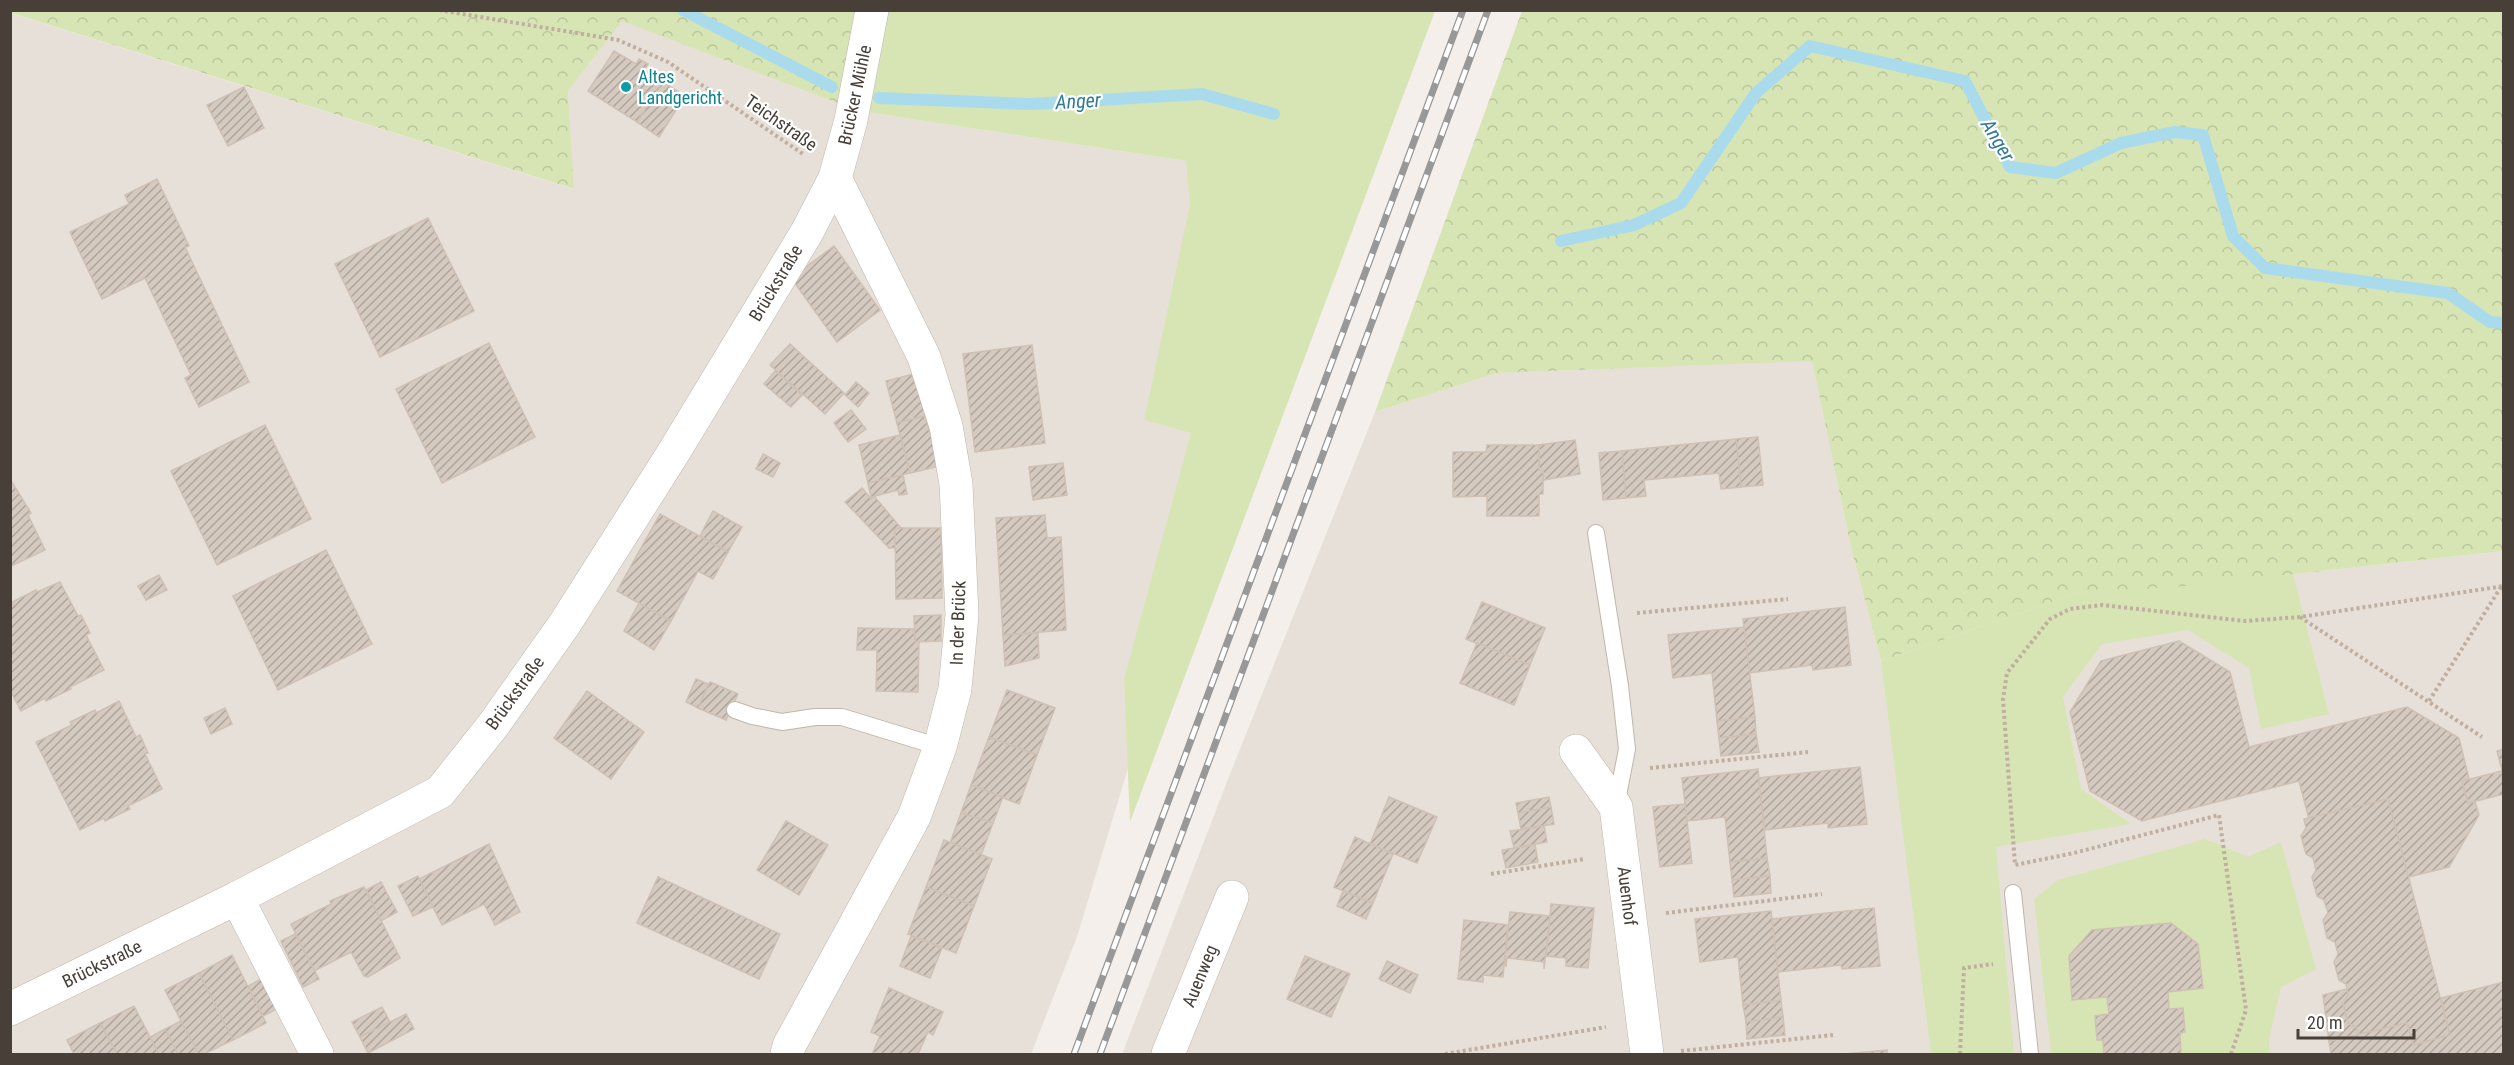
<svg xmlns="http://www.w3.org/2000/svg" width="2514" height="1065" font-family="'Roboto Condensed',sans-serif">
  <defs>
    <pattern id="forest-crowns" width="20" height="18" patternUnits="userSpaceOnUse" patternTransform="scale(1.5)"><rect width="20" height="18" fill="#d7e5b5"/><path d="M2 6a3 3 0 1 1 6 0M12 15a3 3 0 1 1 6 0" fill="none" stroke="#bac69c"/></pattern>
    <pattern id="building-hatch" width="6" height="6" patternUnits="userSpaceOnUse" patternTransform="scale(1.5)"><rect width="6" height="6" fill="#d5cac0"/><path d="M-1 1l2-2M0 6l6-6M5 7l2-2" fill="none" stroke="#afa59d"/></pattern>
  </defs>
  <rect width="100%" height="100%" fill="#f4efea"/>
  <!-- residential -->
  <g fill="#e7e0d8">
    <polygon points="10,13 573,189 568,91 622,20 859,111 1186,161 1261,328 1077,937 1031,1054 11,1054"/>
    <polygon points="1812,360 1852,552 1881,661 2076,594 2185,586 2503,551 2503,1054 1122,1054 1230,774 1375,412 1497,373"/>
  </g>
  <!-- green -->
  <g fill="#d7e5b5">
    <polygon points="876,11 1435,11 1130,822 1124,679 1191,433 1144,420 1190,205 1186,161 859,111"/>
    <polygon points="2293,574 2329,714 2261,729 2249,668 2188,630 2102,644 2063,697 2081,789 2131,824 1996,847 2014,1054 1931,1054 1881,661 2076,594"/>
    <polygon points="2205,839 2248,857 2281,842 2316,969 2281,987 2269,1040 2270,1054 2051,1054 2034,899 2058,880"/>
  </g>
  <!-- forest -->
  <g fill="url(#forest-crowns)">
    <polygon points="10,11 867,11 848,107 622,21 568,91 574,189 11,13"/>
    <polygon points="1522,11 2503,11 2503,551 2185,586 2076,594 1881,661 1852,552 1812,361 1497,373 1375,412"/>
  </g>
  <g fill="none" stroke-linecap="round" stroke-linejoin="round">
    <!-- stream -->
    <g stroke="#aadbec" stroke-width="12">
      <polyline points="683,10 832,87"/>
      <polyline points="879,98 1031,104 1202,94 1274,114"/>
      <polyline points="1561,241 1634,225 1681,203 1756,93 1810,46 1965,81 2010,167 2056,173 2121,143 2175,132 2203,135 2233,236 2265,268 2448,293 2490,322 2504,323"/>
    </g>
  </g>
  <!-- building -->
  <g fill="url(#building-hatch)" stroke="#cfc0b3" stroke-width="1.5">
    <polygon points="614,51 636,64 639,59 648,64 644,70 663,82 637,122 588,91"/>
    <polygon points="663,82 685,96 659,137 637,122"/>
    <polygon points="244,87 264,128 228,146 207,105"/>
    <polygon points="157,179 189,246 185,247 249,382 199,407 185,378 191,375 145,278 102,299 70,232 129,204 125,195"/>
    <polygon points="428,218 474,311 380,357 335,264"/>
    <polygon points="834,246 880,310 837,342 791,278"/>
    <polygon points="489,343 535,437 442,483 396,389"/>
    <polygon points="790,344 844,393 825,414 770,365"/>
    <polygon points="1032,345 1045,443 975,452 963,354"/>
    <polygon points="775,371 802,395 791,407 764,384"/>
    <polygon points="918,373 927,415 897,423 886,381"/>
    <polygon points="856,382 869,393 858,407 845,395"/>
    <polygon points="851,410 866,429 848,442 834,423"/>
    <polygon points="925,416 940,466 910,473 897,423"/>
    <polygon points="265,425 311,519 217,565 171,471"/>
    <polygon points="900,435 910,473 868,483 859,445"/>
    <polygon points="1758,437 1763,485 1741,487 1736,439"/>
    <polygon points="1736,439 1741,487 1721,489 1719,473 1644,480 1646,496 1626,498 1622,451"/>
    <polygon points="1575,440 1580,474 1543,480 1543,471 1539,470 1539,445"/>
    <polygon points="1487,445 1539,445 1539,470 1543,471 1543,494 1539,494 1539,516 1487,516 1487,496 1453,497 1453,452 1486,452"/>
    <polygon points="1622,451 1626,498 1603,500 1599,453"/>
    <polygon points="763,454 780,463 773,477 756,469"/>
    <polygon points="1063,463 1067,495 1033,500 1029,467"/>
    <polygon points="903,475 907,494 899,495 898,490 871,497 868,483"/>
    <polygon points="10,479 31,513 28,515 45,550 11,566 10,570"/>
    <polygon points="862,488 871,499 874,496 901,528 895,529 895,548 889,548 845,502"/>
    <polygon points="713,511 742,527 728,552 700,536"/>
    <polygon points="660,514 728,552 713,579 698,571 671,621 617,591"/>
    <polygon points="1045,515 1047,538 1061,537 1066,630 1003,635 996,518"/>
    <polygon points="901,528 941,528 942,598 896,599 895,529"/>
    <polygon points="326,550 372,644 278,690 233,596"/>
    <polygon points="159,575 167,590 146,600 138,586"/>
    <polygon points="60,582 78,616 81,615 90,633 86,635 104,670 70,687 71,689 46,701 45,698 21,711 10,690 10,606 13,604 12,602 36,590 37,592"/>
    <polygon points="1482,602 1545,628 1530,665 1466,639"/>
    <polygon points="639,603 671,621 654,650 624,631"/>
    <polygon points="1845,607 1851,665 1813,670 1812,665 1749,673 1743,619"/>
    <polygon points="941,615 941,641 915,642 914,616"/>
    <polygon points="1744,627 1755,717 1717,721 1712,673 1673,678 1668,635"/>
    <polygon points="858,628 914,629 915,642 919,641 918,692 876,691 877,650 857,650"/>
    <polygon points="1038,633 1039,658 1005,666 1003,635"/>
    <polygon points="2179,641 2230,672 2249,747 2407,707 2459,738 2469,779 2462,781 2468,803 2475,802 2479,815 2449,867 2408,877 2388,799 2309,819 2299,781 2142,821 2090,791 2070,712 2101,661"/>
    <polygon points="1477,643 1530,665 1514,705 1460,683"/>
    <polygon points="696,679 708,684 698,708 686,702"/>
    <polygon points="710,682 738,694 726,720 698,708"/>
    <polygon points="1007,690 1055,708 1037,755 989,737"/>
    <polygon points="587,691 644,732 611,779 554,738"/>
    <polygon points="119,701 136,737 140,735 148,753 145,754 162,789 128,806 130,809 105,821 104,818 80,830 36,742 72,725 70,722 95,710 96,713"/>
    <polygon points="225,708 232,724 211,734 204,718"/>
    <polygon points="1755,717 1756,734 1719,738 1717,721"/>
    <polygon points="1756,734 1759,752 1721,756 1719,738"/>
    <polygon points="989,737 1037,755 1019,804 971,785"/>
    <polygon points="2504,749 2504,778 2497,751"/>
    <polygon points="1860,767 1867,824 1828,828 1828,823 1765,830 1758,778"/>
    <polygon points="1758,769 1767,858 1730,862 1725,817 1687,821 1682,778"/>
    <polygon points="2502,771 2504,794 2468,803 2462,781"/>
    <polygon points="971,785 1003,797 993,823 961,813"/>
    <polygon points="1389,797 1437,817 1417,863 1370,844"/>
    <polygon points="1549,797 1551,807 1518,813 1516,803"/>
    <polygon points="2388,799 2450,1035 2413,1045 2407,1023 2358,1035 2357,1028 2348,1023 2343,1004 2348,995 2346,984 2339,980 2334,962 2338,954 2335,942 2327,938 2323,920 2328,913 2324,900 2317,896 2312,877 2316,870 2313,858 2306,854 2301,836 2306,828 2304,819"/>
    <polygon points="1685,804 1692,863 1660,867 1653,807"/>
    <polygon points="1551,807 1554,824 1521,829 1518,813"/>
    <polygon points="961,813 993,823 981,855 950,843"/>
    <polygon points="786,821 828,845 799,895 757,870"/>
    <polygon points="1544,826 1547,842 1514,848 1510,831"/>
    <polygon points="1355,837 1393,854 1373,903 1334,887"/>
    <polygon points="944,840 992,859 974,906 926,887"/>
    <polygon points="489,844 520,912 495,925 484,904 442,925 419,879"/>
    <polygon points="1535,845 1538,862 1506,868 1502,850"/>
    <polygon points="1767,858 1770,876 1732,880 1730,862"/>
    <polygon points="418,876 433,907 413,916 398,886"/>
    <polygon points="1770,876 1771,893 1734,897 1732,880"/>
    <polygon points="658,877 780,934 759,979 637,923"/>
    <polygon points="381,882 397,912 381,921 366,890"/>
    <polygon points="364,887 400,958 368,977 364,976 351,952 314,971 291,924 331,904 330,901"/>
    <polygon points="926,887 974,906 956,953 908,934"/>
    <polygon points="1343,891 1373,903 1366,919 1337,906"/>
    <polygon points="1551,904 1594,908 1588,968 1566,966 1566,958 1546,956"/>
    <polygon points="1874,908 1880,966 1842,969 1841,965 1778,972 1772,919"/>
    <polygon points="1771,911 1781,1000 1743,1005 1738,957 1700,962 1695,919"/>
    <polygon points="1510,912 1550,916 1544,969 1544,962 1507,958 1506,966 1504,965"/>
    <polygon points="1464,920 1508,925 1503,977 1483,975 1483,982 1458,979"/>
    <polygon points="2171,923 2198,944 2203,988 2168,992 2169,1009 2183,1008 2185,1032 2180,1033 2181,1054 2104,1054 2103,1040 2097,1040 2095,1016 2109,1014 2107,997 2072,1000 2069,956 2092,930"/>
    <polygon points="295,934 319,979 303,987 281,941"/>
    <polygon points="911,936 942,948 930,978 900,966"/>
    <polygon points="232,955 266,1023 233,1040 199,973"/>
    <polygon points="1305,956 1350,974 1331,1017 1287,999"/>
    <polygon points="1387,961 1418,975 1410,993 1379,979"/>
    <polygon points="199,973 233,1040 204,1054 198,1054 165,990"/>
    <polygon points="263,978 279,1008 263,1016 248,986"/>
    <polygon points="2504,982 2504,1054 2331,1054 2329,1041 2407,1023 2413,1045 2450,1035 2441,998"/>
    <polygon points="889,988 943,1012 933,1035 928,1032 918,1054 878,1054 873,1052 880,1036 871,1032"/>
    <polygon points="2347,989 2348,995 2343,1004 2348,1023 2357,1028 2358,1035 2329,1041 2323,995"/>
    <polygon points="1781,1000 1783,1017 1746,1022 1743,1005"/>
    <polygon points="134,1006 150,1037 159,1054 117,1054 100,1023"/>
    <polygon points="382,1007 390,1022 360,1037 352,1022"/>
    <polygon points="406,1014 414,1029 368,1053 360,1037"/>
    <polygon points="1783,1017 1785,1035 1747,1039 1746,1022"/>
    <polygon points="181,1021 197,1051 190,1054 178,1054 165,1029"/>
    <polygon points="100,1023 117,1054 74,1054 67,1040"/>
    <polygon points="165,1029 178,1054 159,1054 150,1037"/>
    <polygon points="1887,1050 1887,1054 1844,1054"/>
  </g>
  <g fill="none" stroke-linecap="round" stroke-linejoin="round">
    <!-- lane casing -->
    <g stroke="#bfb6ad" stroke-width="18">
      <g id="lane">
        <polyline points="1596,533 1620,686 1627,749 1616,806"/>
        <polyline points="735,710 752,716 782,722 815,717 842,717 940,747"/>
        <polyline points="2013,893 2030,1054"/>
      </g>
    </g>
    <!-- street casing -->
    <g stroke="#bfb6ad" stroke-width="34">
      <g id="street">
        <polyline points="1576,751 1616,807 1647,1054"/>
        <polyline points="237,898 317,1054"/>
        <polyline points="10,1009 237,898 440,792 494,724 564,625 672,455 807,232 835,178 851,120 872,10"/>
        <polyline points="787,1054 789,1046 914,817 940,747 955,689 962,615 956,484 946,426 924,357 835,178"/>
        <polyline points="1168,1054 1232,897"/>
      </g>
    </g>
    <!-- path -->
    <g stroke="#c0af9f" stroke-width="4" stroke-dasharray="3 3" stroke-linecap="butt">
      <polyline points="439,10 618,40 668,62 803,154"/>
      <polyline points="1637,613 1788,599"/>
      <polyline points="2300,617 2482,737"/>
      <polyline points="2429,701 2501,587"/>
      <polyline points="1650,768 1808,752"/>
      <polyline points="1491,874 1585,859"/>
      <polyline points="1666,913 1822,894"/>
      <polyline points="1681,1051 1833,1035"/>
      <polyline points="1445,1054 1606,1027"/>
      <polyline points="1960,1054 1964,968 1993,964"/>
      <polyline points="2231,1054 2246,1010 2219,815 2074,853 2015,865 2003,699 2007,673 2050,619 2070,609 2102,605 2245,621 2300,617 2504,586"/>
    </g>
    <!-- lane -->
    <use href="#lane" stroke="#fff" stroke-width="16"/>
    <!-- street -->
    <use href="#street" stroke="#fff" stroke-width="33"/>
    <!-- rail casing -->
    <g stroke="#989898" stroke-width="7">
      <g id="rail">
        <polyline points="1074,1054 1463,10"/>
        <polyline points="1100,1054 1488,10"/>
      </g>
    </g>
    <!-- rail -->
    <use href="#rail" stroke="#fff" stroke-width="4.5" stroke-dasharray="14" stroke-linecap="butt"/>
  </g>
  <!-- markers -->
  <circle fill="#0f9aa8" stroke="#fff" stroke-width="2" cx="626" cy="87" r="6"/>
  <g text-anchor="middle" stroke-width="4.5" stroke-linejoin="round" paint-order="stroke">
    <!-- culture labels -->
    <g font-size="18" fill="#0d838f" stroke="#fff" text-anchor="start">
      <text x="638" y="83">Altes<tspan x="638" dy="21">Landgericht</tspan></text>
    </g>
    <!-- street labels -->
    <g font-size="18" fill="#473f38" stroke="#fff">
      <text transform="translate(855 95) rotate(-78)" y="6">Brücker Mühle</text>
      <text transform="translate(781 123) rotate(35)" y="6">Teichstraße</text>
      <text transform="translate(776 283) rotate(-59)" y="6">Brückstraße</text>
      <text transform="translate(958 623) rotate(-88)" y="6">In der Brück</text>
      <text transform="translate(515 693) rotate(-54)" y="6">Brückstraße</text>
      <text transform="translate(1627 896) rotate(83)" y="6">Auenhof</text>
      <text transform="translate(102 964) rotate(-26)" y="6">Brückstraße</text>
      <text transform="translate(1200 976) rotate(-68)" y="6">Auenweg</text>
    </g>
    <!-- water labels -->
    <g font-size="20" font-style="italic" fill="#317a96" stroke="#fff">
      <text transform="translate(1078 101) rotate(-3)" y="7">Anger</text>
      <text transform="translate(1998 140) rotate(59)" y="7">Anger</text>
    </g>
  </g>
  <!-- border -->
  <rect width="2514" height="1065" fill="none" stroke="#473f38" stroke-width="24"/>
  <!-- scale -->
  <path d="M2298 1029v9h116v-9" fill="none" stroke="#473f38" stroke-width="3"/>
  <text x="2307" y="1029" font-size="18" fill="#473f38" stroke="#ffffff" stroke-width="4.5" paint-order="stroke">20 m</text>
</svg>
